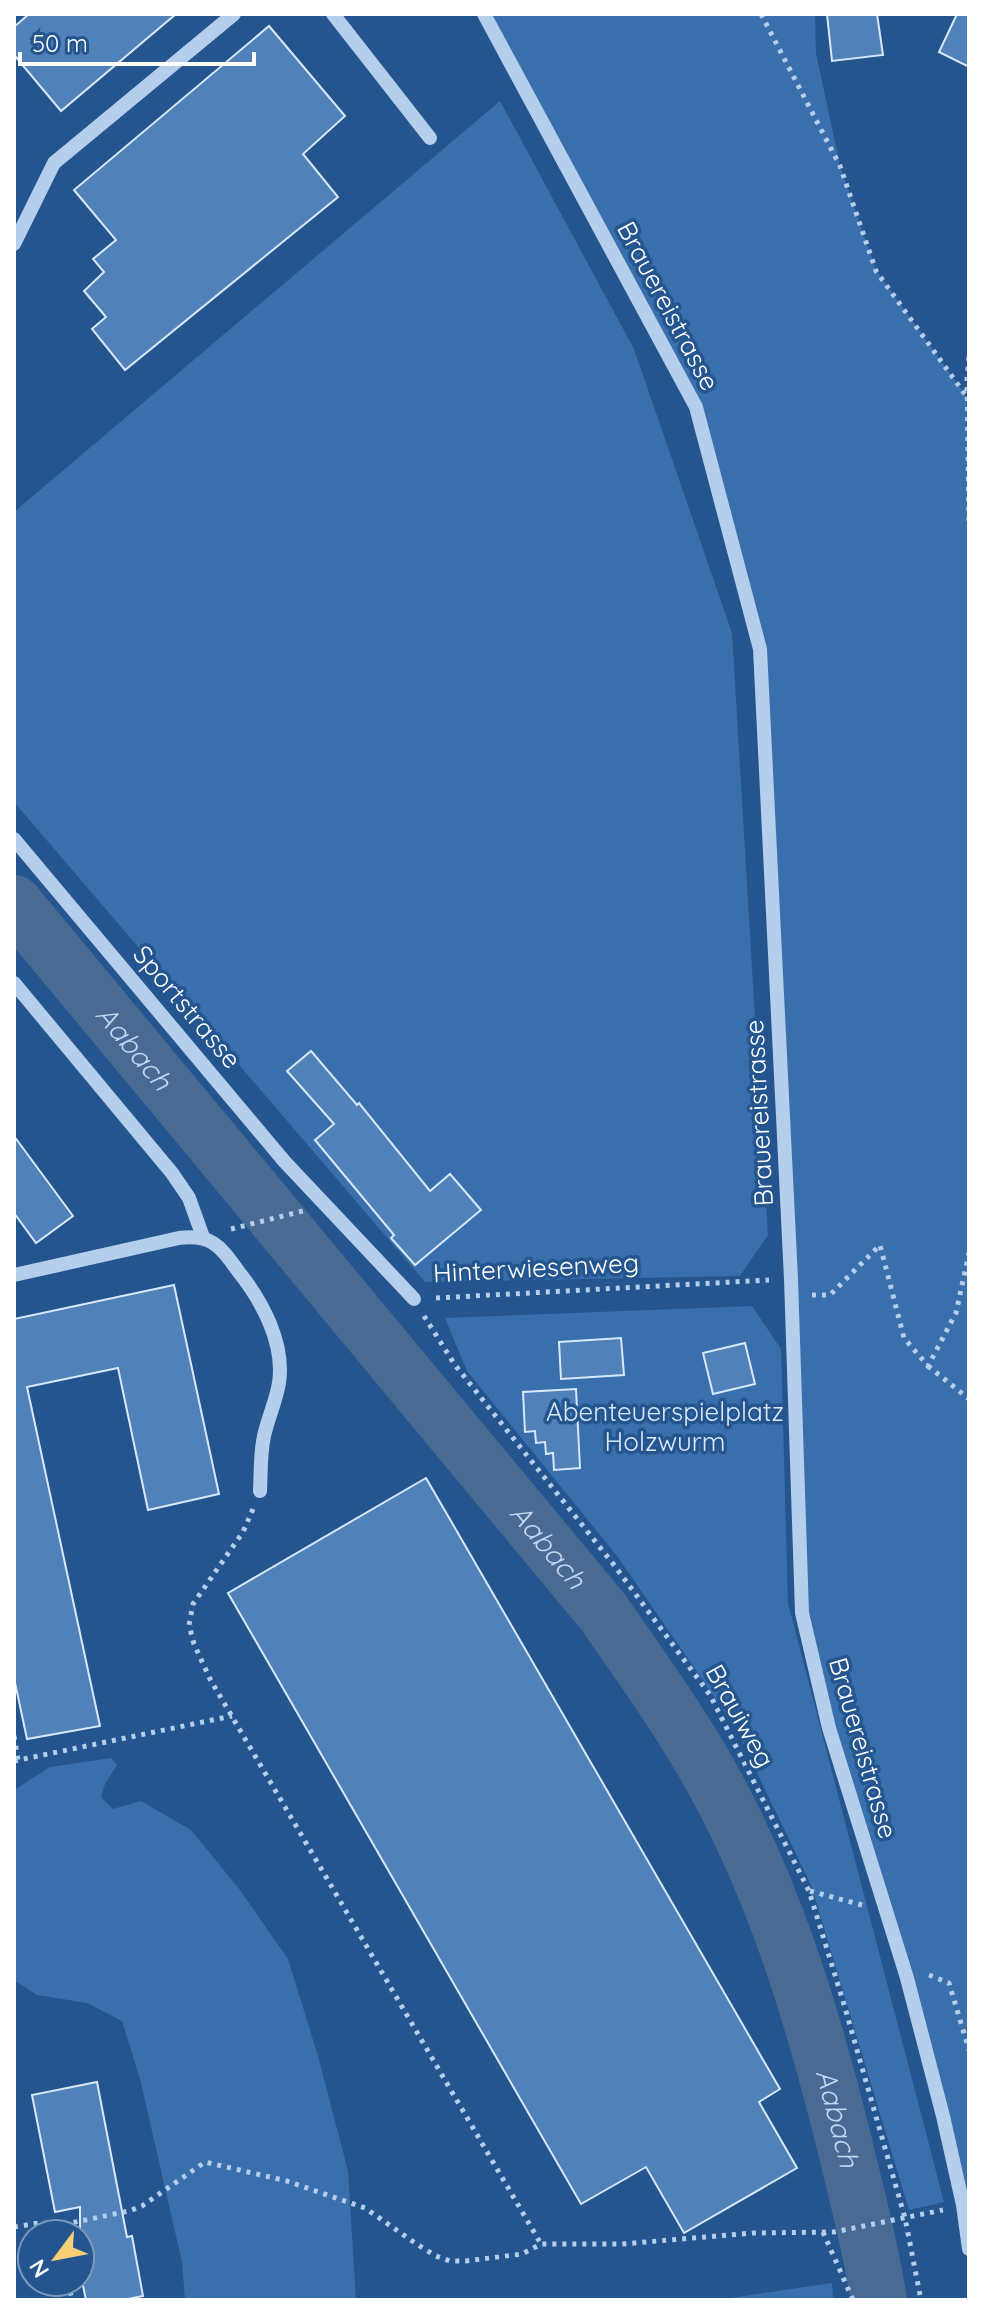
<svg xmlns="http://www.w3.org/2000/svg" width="983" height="2314" font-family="Quicksand,sans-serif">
  <rect width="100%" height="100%" fill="#24558f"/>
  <!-- green -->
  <g fill="#386fac">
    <polygon points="484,14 815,14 816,53 840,166 876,270 967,397 969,521 969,2215 802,1613 760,649 696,407"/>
    <polygon points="500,101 634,349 732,633 768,1235 740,1276 425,1282 14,802 14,512"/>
    <polygon points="752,1306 781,1349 788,1603 944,2202 909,2210 811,1885 735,1727 617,1556 467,1371 445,1318"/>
    <polygon points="111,1758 117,1765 105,1784 101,1797 113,1809 141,1801 191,1830 240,1890 288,1959 318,2056 348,2171 356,2300 185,2300 182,2262 140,2079 122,2021 87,2003 37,1995 14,1980 14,1790 50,1767"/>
    <polygon points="832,2283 833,2300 717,2300"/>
  </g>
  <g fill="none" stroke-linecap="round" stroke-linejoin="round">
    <!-- river -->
    <path stroke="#486a93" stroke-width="56" id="s1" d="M14 903 603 1612C638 1662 673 1711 704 1764 773 1883 812 2013 845 2146 857 2197 871 2248 879 2300"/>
  </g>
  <!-- building -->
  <g fill="#5081b8" stroke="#d9e8f9" stroke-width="2">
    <polygon points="29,14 176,14 61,111 14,55 14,27"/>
    <polygon points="827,14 877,14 883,55 832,61"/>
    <polygon points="957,14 969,14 969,67 939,52"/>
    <polygon points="269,26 345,116 303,154 338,197 125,370 92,329 106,317 84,291 104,272 93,259 116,240 74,190"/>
    <polygon points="311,1051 357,1105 359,1103 430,1191 450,1174 481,1210 415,1265 391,1238 394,1235 315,1140 334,1124 287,1071"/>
    <polygon points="14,1136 73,1216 36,1243 14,1213"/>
    <polygon points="174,1285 219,1494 148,1510 118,1368 27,1387 100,1726 27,1739 14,1678 14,1319"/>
    <polygon points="621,1338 624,1375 561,1379 559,1342"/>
    <polygon points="745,1343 755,1384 713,1394 703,1353"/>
    <polygon points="576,1389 580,1468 554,1470 553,1453 546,1454 545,1442 536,1443 535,1431 525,1432 523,1392"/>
    <polygon points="426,1478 780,2089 759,2102 797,2168 684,2233 646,2167 581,2204 228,1593"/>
    <polygon points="97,2082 127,2237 132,2236 143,2296 123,2300 86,2300 80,2271 80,2207 55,2212 32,2095"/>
  </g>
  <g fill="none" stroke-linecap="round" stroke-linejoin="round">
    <!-- path -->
    <g stroke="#b4ceec" stroke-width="5" stroke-dasharray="4 6" stroke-linecap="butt">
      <polyline points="761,14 840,166 876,271 967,397"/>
      <polyline points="969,357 967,379 969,521"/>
      <polyline points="231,1229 303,1211"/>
      <polyline points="812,1295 830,1295 880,1245 904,1338 928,1366 956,1313 969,1253"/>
      <polyline points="436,1298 769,1280"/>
      <polyline points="424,1316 455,1365 614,1565 710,1695 809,1891 843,2001 905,2218 921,2300"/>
      <polyline points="928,1366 969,1399"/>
      <polyline points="253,1509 243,1532 193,1604 189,1625 194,1644 210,1679 541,2244"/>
      <polyline points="14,1736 18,1760"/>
      <polyline points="14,1761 232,1716"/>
      <polyline points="810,1891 862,1905"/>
      <polyline points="929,1975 949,1983 969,2050"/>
      <polyline points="14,2227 39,2223 66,2224 129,2211 142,2206 205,2162 287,2181 365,2208 418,2245 436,2256 450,2261 466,2261 522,2254 541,2244 622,2244 753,2233 834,2232 943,2210"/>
      <polyline points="823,2232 853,2300"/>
      <polyline points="68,2282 72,2300"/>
    </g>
    <!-- minor -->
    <g stroke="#b4ceec" stroke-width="14">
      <polyline points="333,14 430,138"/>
      <polyline points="484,14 696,407 760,649 791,1279 802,1613 829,1728 907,1978 943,2116 963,2205 969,2249"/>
      <polyline points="14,244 54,163 234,14"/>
      <polyline points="14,839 284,1161 414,1299"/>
      <polyline points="14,983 172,1173 189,1198 203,1237"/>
      <path d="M14 1275 179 1238C212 1234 220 1246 238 1271 262 1301 285 1343 279 1383 276 1401 268 1418 264 1436 260 1454 261 1473 260 1491"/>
    </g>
  </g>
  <g text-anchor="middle" stroke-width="7" stroke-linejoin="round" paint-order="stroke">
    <!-- street labels -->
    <g font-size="26" fill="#fff" stroke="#24558f">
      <text transform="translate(668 306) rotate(62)" y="9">Brauereistrasse</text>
      <text transform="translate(187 1007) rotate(50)" y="9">Sportstrasse</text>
      <text transform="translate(759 1113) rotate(-93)" y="9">Brauereistrasse</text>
      <text transform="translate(536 1268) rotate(-3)" y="9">Hinterwiesenweg</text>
      <text transform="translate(740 1716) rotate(61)" y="9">Brauiweg</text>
      <text transform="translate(863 1748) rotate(74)" y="9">Brauereistrasse</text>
    </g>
    <!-- park labels -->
    <g font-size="26" fill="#d9e8f9" stroke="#24558f">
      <text x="665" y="1421">Abenteuerspielplatz<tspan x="665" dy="30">Holzwurm</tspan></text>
    </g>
    <!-- water labels -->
    <g font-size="28" font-style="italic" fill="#c0d8f3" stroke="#24558f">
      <text dy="10" stroke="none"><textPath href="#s1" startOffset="188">Aabach</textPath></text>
      <text dy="10" stroke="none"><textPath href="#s1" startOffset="836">Aabach</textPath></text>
      <text dy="10" stroke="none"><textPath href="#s1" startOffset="1484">Aabach</textPath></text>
    </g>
  </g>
  <!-- border -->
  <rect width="983" height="2314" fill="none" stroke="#ffffff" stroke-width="32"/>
  <!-- north arrow -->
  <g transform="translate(56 2258) rotate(238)"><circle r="38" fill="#24558f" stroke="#7c99bc" stroke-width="2"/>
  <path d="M0-6L14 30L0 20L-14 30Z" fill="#f6cf77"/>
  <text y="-12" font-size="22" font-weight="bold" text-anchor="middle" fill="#ffffff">N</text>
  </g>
  <!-- scale -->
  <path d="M20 52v12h234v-12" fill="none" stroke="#ffffff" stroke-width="4"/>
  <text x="32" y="52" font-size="24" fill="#ffffff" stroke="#24558f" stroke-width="6" paint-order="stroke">50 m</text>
</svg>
